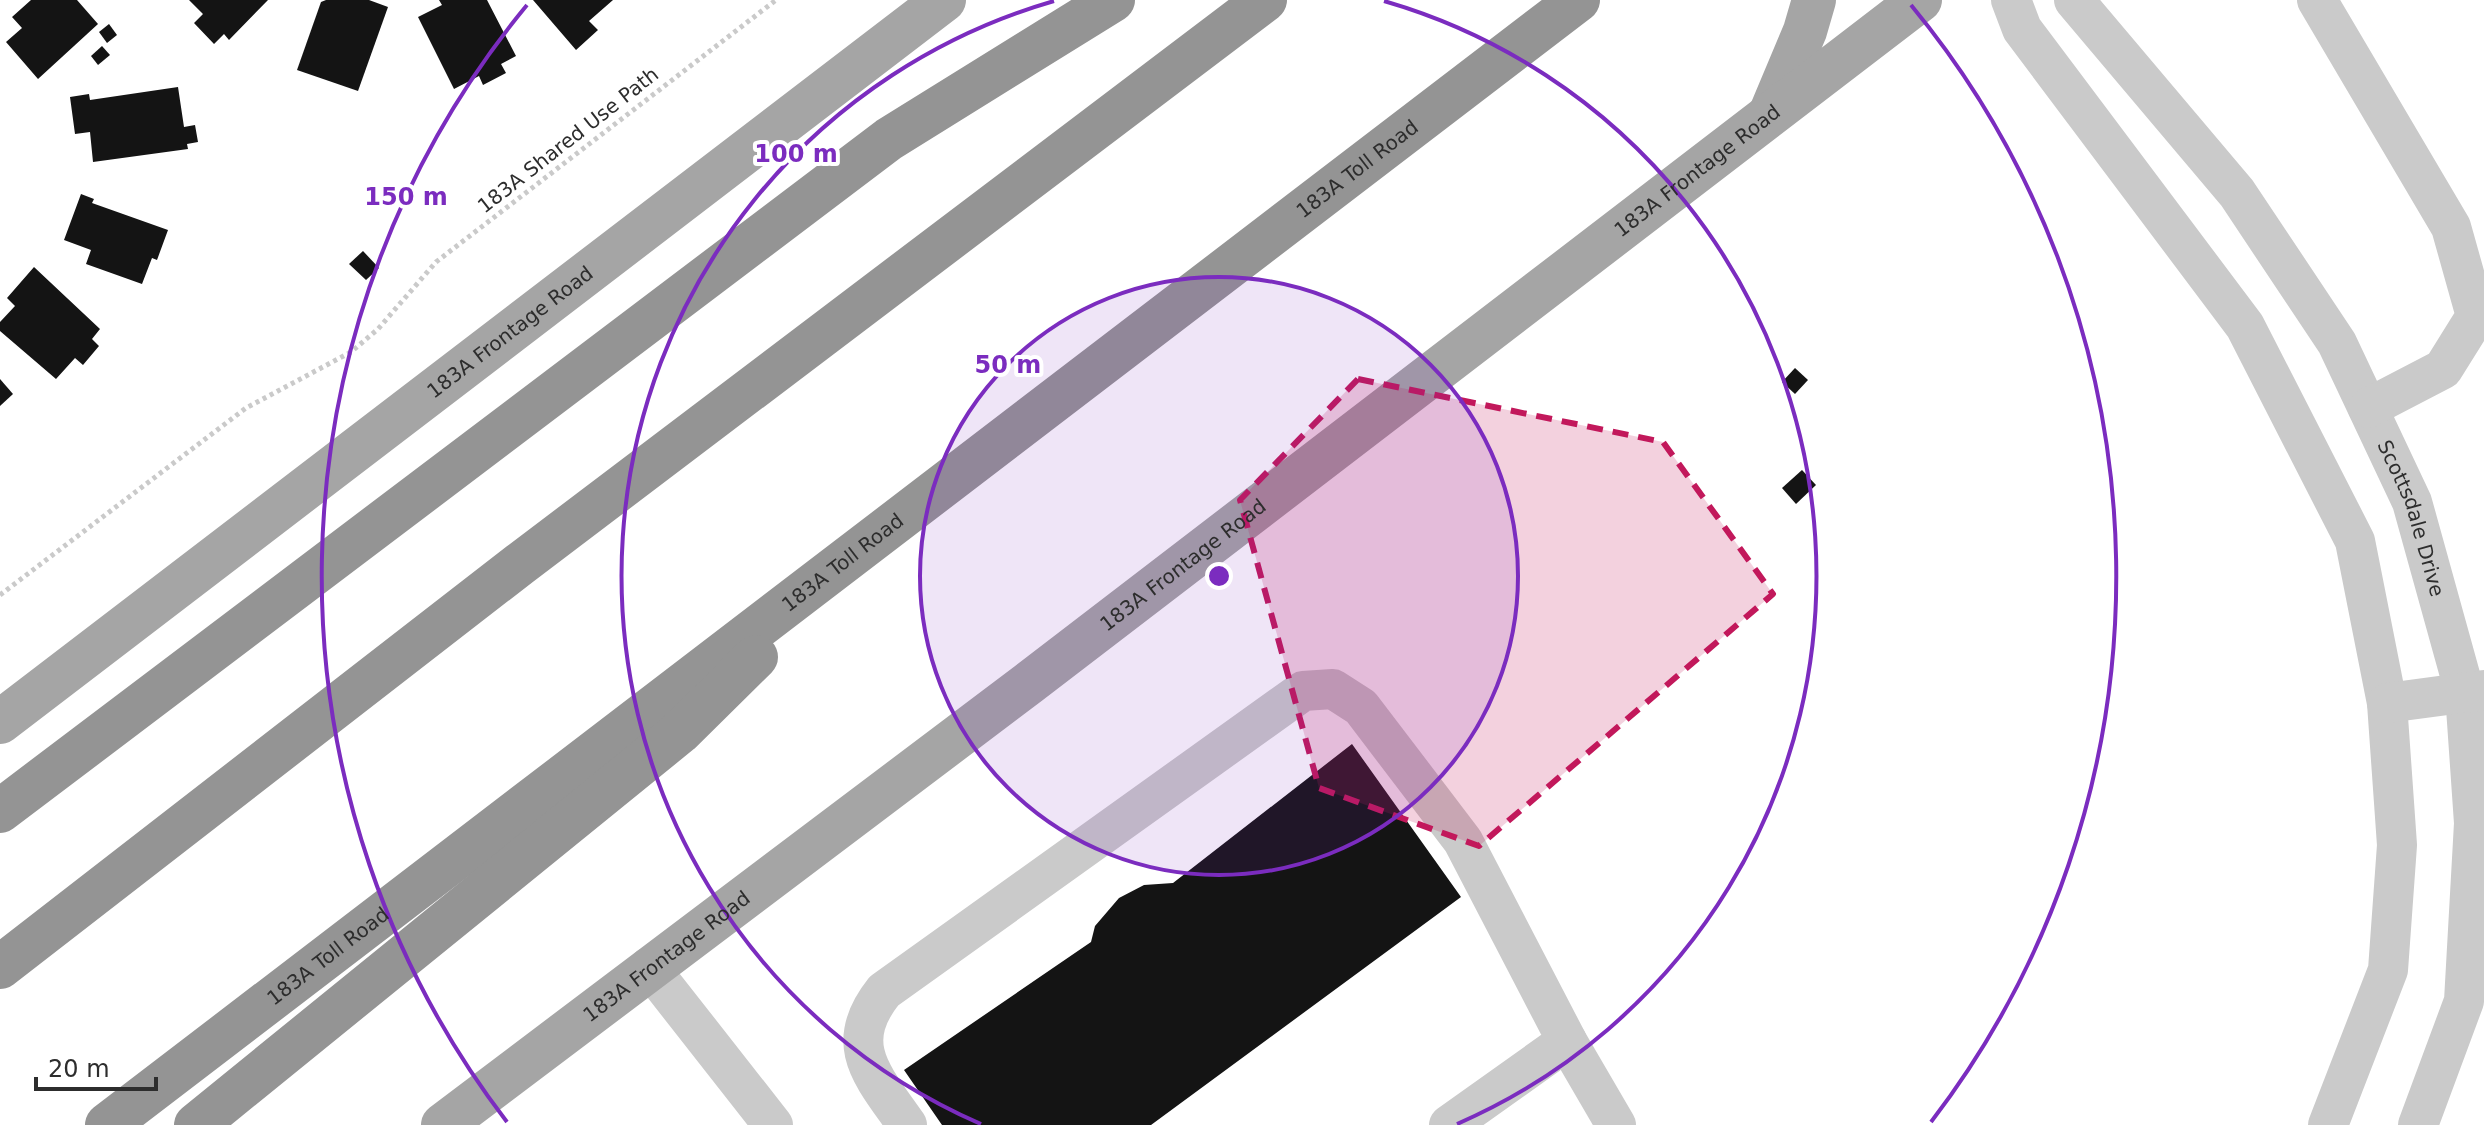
<svg xmlns="http://www.w3.org/2000/svg" width="2484" height="1125" font-family="'DejaVu Sans',sans-serif">
  <rect width="100%" height="100%" fill="#fff"/>
  <!-- building -->
  <g fill="#141414">
    <polygon points="31,0 77,0 98,24 38,79 6,42 22,28 12,17"/>
    <polygon points="189,0 268,0 229,40 224,34 214,44 194,23 203,14"/>
    <polygon points="326,0 369,0 388,7 358,91 297,70 321,2"/>
    <polygon points="439,0 487,0 516,56 501,64 506,73 483,85 479,76 454,89 418,17 442,5"/>
    <polygon points="533,0 613,0 589,21 598,30 576,50"/>
    <polygon points="109,24 117,35 107,43 99,32"/>
    <polygon points="102,46 110,55 98,65 91,56"/>
    <polygon points="178,87 184,127 195,125 198,142 187,144 188,149 93,162 90,132 75,134 70,97 89,94 90,100"/>
    <polygon points="81,194 94,199 92,203 168,230 157,260 152,258 142,284 86,264 91,250 64,240"/>
    <polygon points="363,251 379,268 366,280 349,264"/>
    <polygon points="34,267 100,329 92,339 99,346 83,365 75,358 56,379 0,331 0,322 15,306 7,298"/>
    <polygon points="1795,368 1808,380 1795,394 1782,382"/>
    <polygon points="0,379 13,394 0,406"/>
    <polygon points="1802,470 1816,485 1796,504 1782,488"/>
    <polygon points="1352,744 1461,897 1151,1125 942,1125 904,1070 1091,942 1095,926 1119,898 1144,885 1173,883"/>
  </g>
  <g fill="none" stroke-linecap="round" stroke-linejoin="round">
    <!-- path -->
    <polyline stroke="#cacaca" stroke-width="5" stroke-dasharray="4 4" stroke-linecap="butt" points="0,595 246,408 351,352 378,329 436,262 776,0"/>
    <!-- minor -->
    <g stroke="#cacaca" stroke-width="40">
      <polyline points="2011,0 2022,29 2245,326 2355,541 2387,703 2397,845 2388,970 2328,1125"/>
      <path id="s1" d="M2074 0 2237 193 2337 343 2412 502 2465 693 2474 823 2464 1001 2418 1125"/>
      <polyline points="2317,0 2451,227 2476,316 2443,369 2368,408"/>
      <polyline points="2387,703 2484,690"/>
      <polyline points="649,967 773,1125"/>
      <polyline points="1567,1041 1616,1125"/>
      <path d="M907 1125C873 1076 841 1045 884 991L1303 691 1333 689 1361 707 1463 841 1567 1041 1449 1125"/>
    </g>
    <!-- major -->
    <g stroke="#a5a5a5" stroke-width="44">
      <polyline points="1771,112 1805,31 1814,0"/>
      <path id="s2" d="M0 722 944 0"/>
      <path id="s3" d="M443 1125 1029 683 1920 0"/>
    </g>
    <!-- highway -->
    <g stroke="#949494" stroke-width="44">
      <polyline points="0,811 889,139 1113,0"/>
      <polyline points="0,967 520,564 1265,0"/>
      <path id="s4" d="M107 1125 1578 0"/>
      <polyline points="196,1125 680,732 756,657"/>
    </g>
  </g>
  <!-- marked area -->
  <path fill="#c2185b" fill-opacity="0.2" stroke="#c2185b" stroke-width="6" stroke-dasharray="16 10" stroke-linejoin="round" d="M1358 379 1663 442 1773 594 1479 846 1319 788 1240 500Z"/>
  <!-- distance rings -->
  <circle cx="1219" cy="576" r="299" fill="#7b2cbf" fill-opacity=".12"/>
  <g fill="none" stroke="#7b2cbf" stroke-width="4">
    <circle cx="1219" cy="576" r="299"/>
    <path d="M981 1124A598 598 0 0 1 1054 1M1384 1A598 598 0 0 1 1457 1124"/>
    <path d="M507 1122A897 897 0 0 1 527 5M1911 5A897 897 0 0 1 1931 1122"/>
  </g>
  <g text-anchor="middle" stroke-width="8" stroke-linejoin="round" paint-order="stroke">
    <!-- street labels -->
    <g font-size="20" fill="#2d2d2d" stroke="#fff">
      <text transform="translate(568 140) rotate(-38)" y="7">183A Shared Use Path</text>
      <text dy="7" stroke="none"><textPath href="#s4" startOffset="1574">183A Toll Road</textPath></text>
      <text dy="7" stroke="none"><textPath href="#s3" startOffset="1576">183A Frontage Road</textPath></text>
      <text dy="7" stroke="none"><textPath href="#s2" startOffset="642">183A Frontage Road</textPath></text>
      <text dy="7" stroke="none"><textPath href="#s1" startOffset="624">Scottsdale Drive</textPath></text>
      <text dy="7" stroke="none"><textPath href="#s4" startOffset="926">183A Toll Road</textPath></text>
      <text dy="7" stroke="none"><textPath href="#s3" startOffset="928">183A Frontage Road</textPath></text>
      <text dy="7" stroke="none"><textPath href="#s3" startOffset="280">183A Frontage Road</textPath></text>
      <text dy="7" stroke="none"><textPath href="#s4" startOffset="278">183A Toll Road</textPath></text>
    </g>
  </g>
  <circle cx="1219" cy="576" r="12" fill="#7b2cbf" stroke="#fff" stroke-width="4"/>
  <g font-size="24" text-anchor="middle" font-weight="bold" fill="#7b2cbf" stroke="#fff" stroke-width="8" stroke-linejoin="round" paint-order="stroke">
    <text x="796" y="162">100 m</text>
    <text x="406" y="205">150 m</text>
    <text x="1008" y="373">50 m</text>
  </g>
  <!-- scale -->
  <path d="M36 1077v12h120v-12" fill="none" stroke="#2d2d2d" stroke-width="4"/>
  <text x="48" y="1077" font-size="24" fill="#2d2d2d" stroke="#ffffff" stroke-width="6" paint-order="stroke">20 m</text>
</svg>
